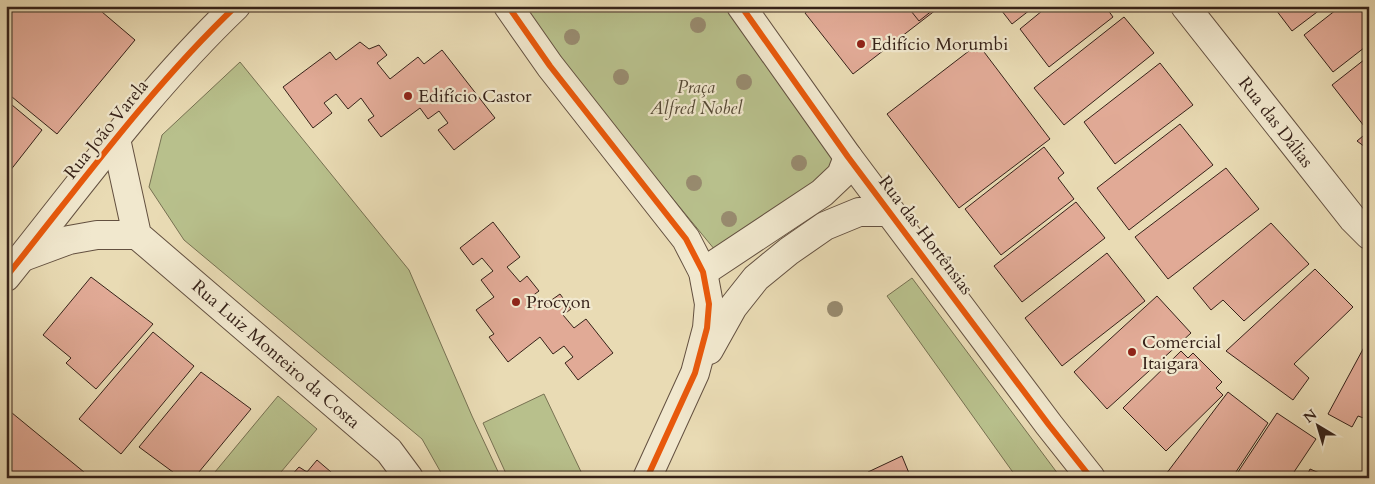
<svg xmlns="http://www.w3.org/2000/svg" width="1375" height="484" font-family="Cardo,serif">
  <rect width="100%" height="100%" fill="#e9dbb4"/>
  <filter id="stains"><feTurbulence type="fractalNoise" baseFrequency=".004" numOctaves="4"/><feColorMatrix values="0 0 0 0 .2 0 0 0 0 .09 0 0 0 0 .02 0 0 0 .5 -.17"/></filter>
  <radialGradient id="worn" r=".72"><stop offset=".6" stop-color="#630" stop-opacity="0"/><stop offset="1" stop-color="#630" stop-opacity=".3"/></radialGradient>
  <!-- green -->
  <g fill="#b8c08c" stroke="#777152">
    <polygon points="520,6 729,6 833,142 836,169 715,250 558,59"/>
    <polygon points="240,62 409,270 472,416 501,478 444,478 422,439 184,240 149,187 162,135"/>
    <polygon points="912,278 1061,478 1017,478 887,296"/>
    <polygon points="544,394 584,478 508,478 483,423"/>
    <polygon points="278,396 317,429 276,478 210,478"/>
  </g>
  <!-- building -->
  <g fill="#e1aa96" stroke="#362219">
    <polygon points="6,6 95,6 135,40 57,134 6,92"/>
    <polygon points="814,6 941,6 853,74 805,13"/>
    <polygon points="907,6 938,6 919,21"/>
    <polygon points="998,6 1035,6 1012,24"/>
    <polygon points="1048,6 1105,6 1113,17 1049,67 1020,29"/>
    <polygon points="1273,6 1325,6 1292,31"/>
    <polygon points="1341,6 1369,6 1369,44 1333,72 1304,35"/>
    <polygon points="1124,17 1154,53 1064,125 1034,88"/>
    <polygon points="360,42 369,49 379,45 387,55 377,63 390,79 418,57 424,64 442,50 495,118 454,150 438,130 448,123 439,111 428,119 420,108 381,137 368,120 374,116 361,98 348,109 336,94 324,103 332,113 313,128 283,87 330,52 336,60"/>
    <polygon points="978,44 1050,139 959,208 887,114"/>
    <polygon points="1369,56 1369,123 1364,126 1332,85"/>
    <polygon points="1160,63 1193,105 1115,164 1084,122"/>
    <polygon points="6,100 42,130 6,176"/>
    <polygon points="1180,124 1213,165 1129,230 1097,188"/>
    <polygon points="1369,131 1369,150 1357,141"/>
    <polygon points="1044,147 1064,173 1058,178 1074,199 1001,255 965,209"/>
    <polygon points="1226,168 1259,209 1168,279 1135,237"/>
    <polygon points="1076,202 1105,238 1022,302 994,266"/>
    <polygon points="493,222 520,257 507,267 520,282 527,276 539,291 531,297 542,299 546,304 560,294 571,309 563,315 574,328 586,319 613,353 578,380 565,363 573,357 564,346 553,354 540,337 508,362 489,337 494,334 476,310 494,297 481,280 493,271 482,258 473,265 460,248"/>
    <polygon points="1271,223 1309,264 1244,321 1223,300 1211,310 1193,288"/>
    <polygon points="1107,253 1145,301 1062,366 1025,318"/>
    <polygon points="1315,269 1353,307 1294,364 1309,378 1293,400 1226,351"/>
    <polygon points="91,277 153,324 96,389 66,363 71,358 43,335"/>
    <polygon points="1157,296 1191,333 1107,409 1074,372"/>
    <polygon points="153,332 194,366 121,454 79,419"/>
    <polygon points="1369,338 1369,420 1358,416 1352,427 1328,414"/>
    <polygon points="1181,351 1188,358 1193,353 1222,382 1216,388 1223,395 1166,451 1123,408"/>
    <polygon points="201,372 251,409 194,478 181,478 139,447"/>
    <polygon points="1228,392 1268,423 1232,478 1163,478"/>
    <polygon points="6,408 90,477 6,478"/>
    <polygon points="1277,413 1316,439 1290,478 1234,478"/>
    <polygon points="902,456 911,478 870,478 868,472"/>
    <polygon points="317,460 338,478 289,478 299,467 307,472"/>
    <polygon points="1310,469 1331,478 1306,478"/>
  </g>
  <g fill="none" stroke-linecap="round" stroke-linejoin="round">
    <!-- minor casing -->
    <g stroke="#635040" stroke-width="30">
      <g id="minor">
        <polyline points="508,6 550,66 686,239 703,272 709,304 707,328 695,373 647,478"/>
        <polyline points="741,6 848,157 1049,425 1091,478"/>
        <polyline points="1185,6 1353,219 1369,235"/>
        <polyline points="116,139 137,235 389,451 409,478"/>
        <polyline points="23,257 69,240 97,235 137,235"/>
        <polyline points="703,272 822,193 841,175 848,157"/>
        <path d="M6 277C80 185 150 88 236 6"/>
        <polyline points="709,350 733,307 756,278 789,251 825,226 859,212 891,212"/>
      </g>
    </g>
    <!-- minor -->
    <use href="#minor" stroke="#f1e8ce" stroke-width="28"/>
    <!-- cycleway casing -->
    <g stroke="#f1e8ce" stroke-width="9">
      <g id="cycleway">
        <polyline points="508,6 550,66 686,239 703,272 709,304 707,328 695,373 647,478"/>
        <polyline points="741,6 848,157 1049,425 1091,478"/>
        <path d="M6 277C80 185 150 88 236 6"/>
      </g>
    </g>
    <!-- cycleway -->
    <use href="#cycleway" stroke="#e8590c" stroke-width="6"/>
  </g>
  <!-- trees -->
  <g fill="#988b6f">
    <circle cx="698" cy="25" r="8"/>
    <circle cx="572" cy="37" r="8"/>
    <circle cx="621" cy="77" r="8"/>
    <circle cx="744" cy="82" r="8"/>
    <circle cx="799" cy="163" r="8"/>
    <circle cx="694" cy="183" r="8"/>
    <circle cx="729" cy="219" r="8"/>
    <circle cx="835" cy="309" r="8"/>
  </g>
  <!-- markers -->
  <g fill="#8f2418" stroke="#f1e8ce" stroke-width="2">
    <circle cx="861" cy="44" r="5"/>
    <circle cx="408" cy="96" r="5"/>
    <circle cx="516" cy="302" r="5"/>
    <circle cx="1132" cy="352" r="5"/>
  </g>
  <g text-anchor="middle" stroke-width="4.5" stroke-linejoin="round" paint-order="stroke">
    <!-- poi labels -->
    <g font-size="18" fill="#362219" stroke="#f1e8ce" text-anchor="start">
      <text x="871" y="50">Edifício Morumbi</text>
      <text x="418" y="102">Edifício Castor</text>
      <text x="526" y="308">Procyon</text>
      <text x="1142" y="348">Comercial<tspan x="1142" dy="21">Itaigara</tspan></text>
    </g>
    <!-- park labels -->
    <g font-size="18" font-style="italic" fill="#564a36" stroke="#f1e8ce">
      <text x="696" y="93">Praça<tspan x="696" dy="21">Alfred Nobel</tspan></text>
    </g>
    <!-- street labels -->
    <g font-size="18" fill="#362219" stroke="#f1e8ce">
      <text transform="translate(1276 122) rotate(52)" y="6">Rua das Dálias</text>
      <text transform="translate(106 129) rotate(-51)" y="6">Rua João Varela</text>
      <text transform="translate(926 235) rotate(53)" y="6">Rua das Hortênsias</text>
      <text transform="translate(276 354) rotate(41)" y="6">Rua Luiz Monteiro da Costa</text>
    </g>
  </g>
  <!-- margin -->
  <rect width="1375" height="484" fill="none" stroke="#e9dbb4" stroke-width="25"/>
  <rect x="8" y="8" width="1360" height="469" fill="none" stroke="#362219" stroke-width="2.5"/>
  <rect x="12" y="12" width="1350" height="459" fill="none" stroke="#362219"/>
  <!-- north arrow -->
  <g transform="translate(1318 426) rotate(322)" stroke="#f1e8ce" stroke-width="4" paint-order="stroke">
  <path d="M0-4L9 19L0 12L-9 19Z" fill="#362219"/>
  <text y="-8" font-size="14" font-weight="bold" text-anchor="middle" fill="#362219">N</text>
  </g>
  <rect width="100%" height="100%" filter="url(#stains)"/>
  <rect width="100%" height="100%" fill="url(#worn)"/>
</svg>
